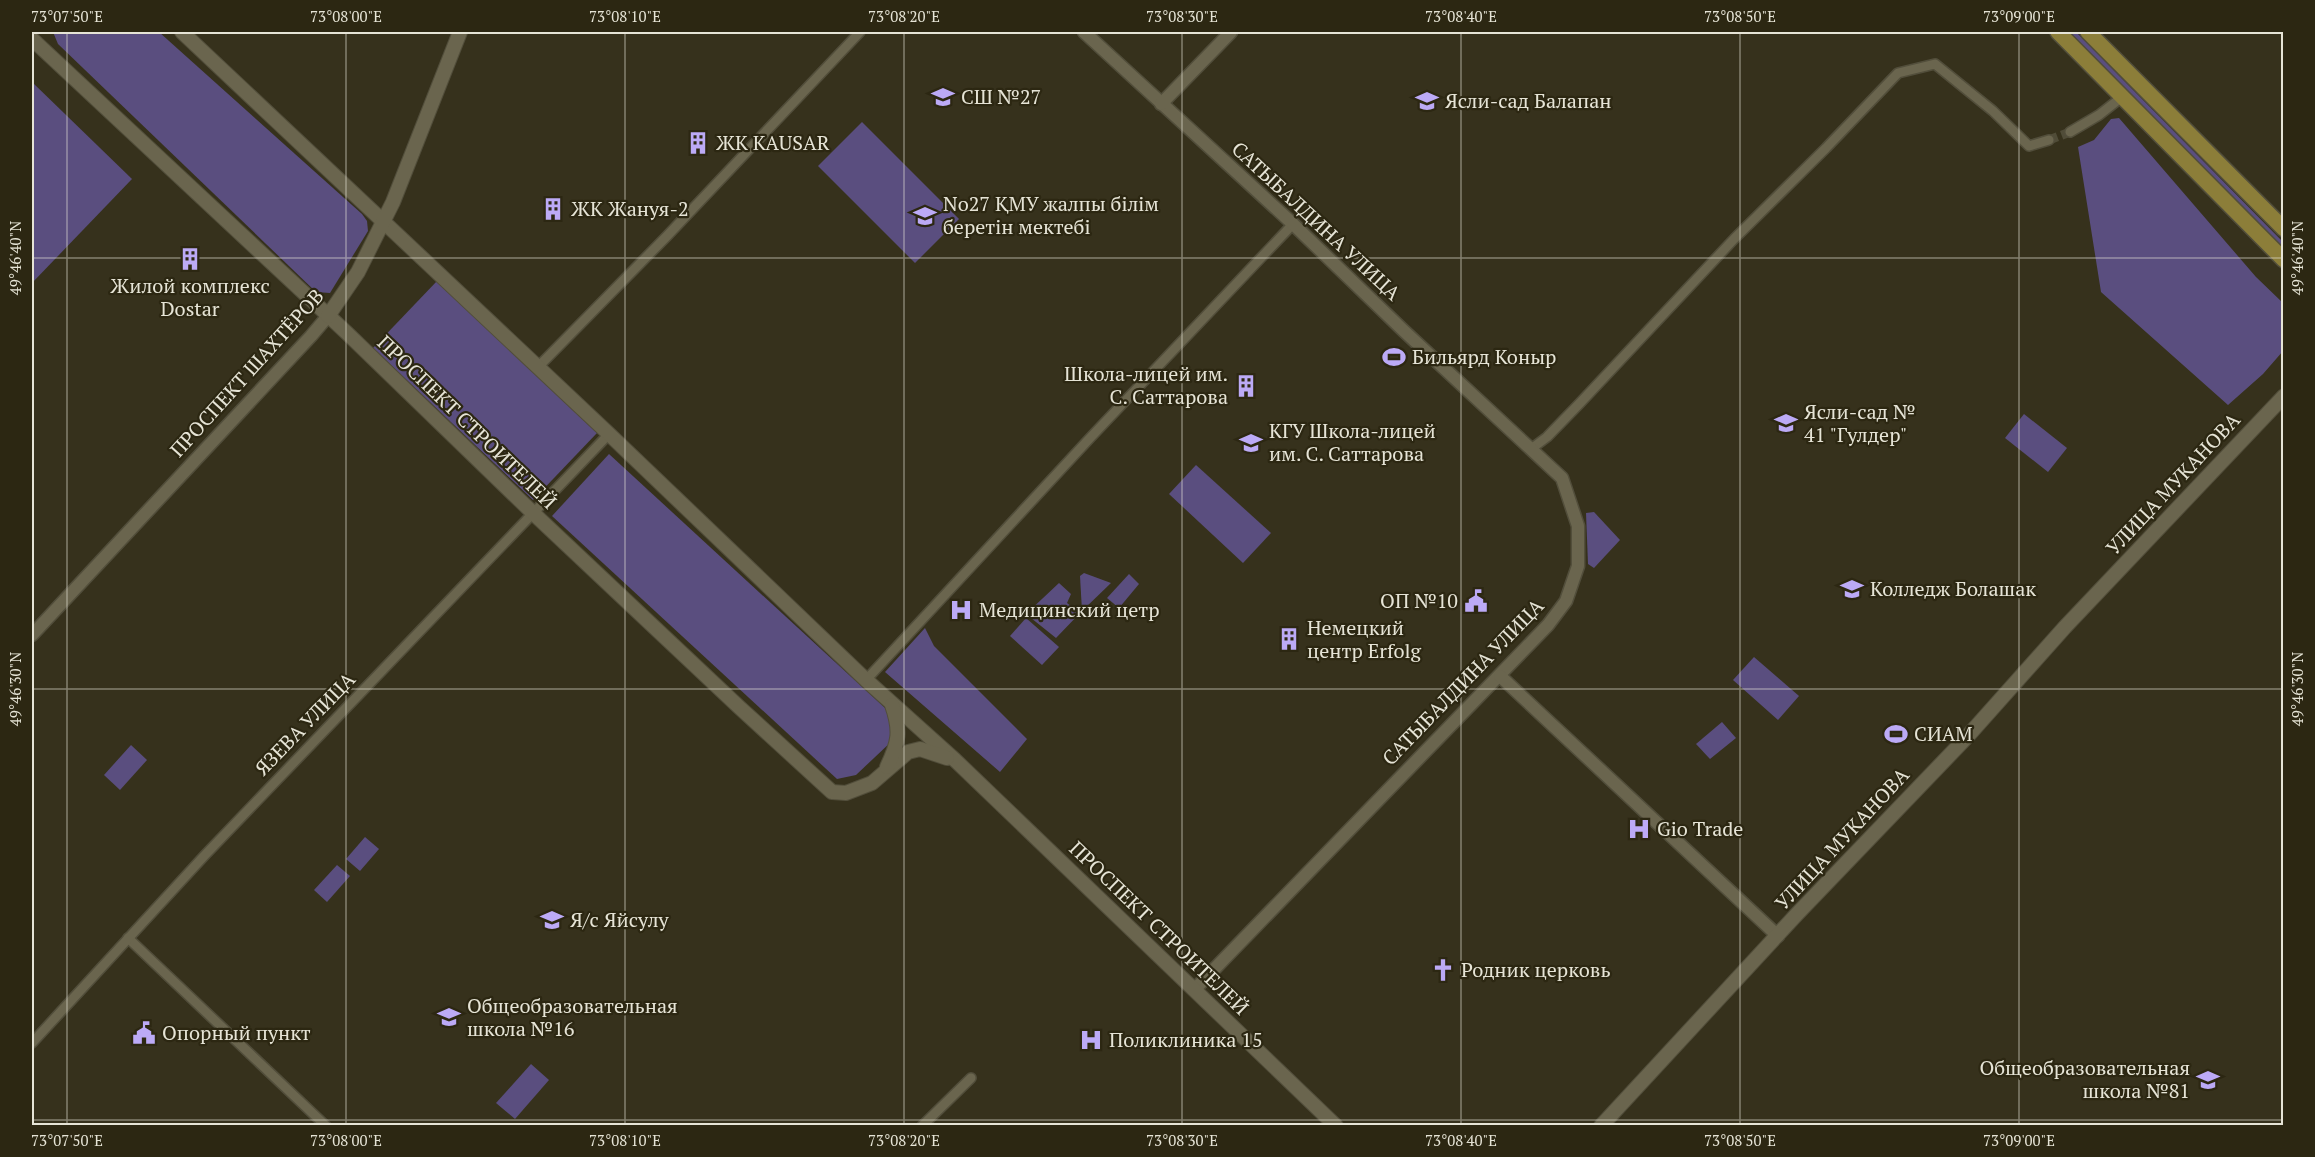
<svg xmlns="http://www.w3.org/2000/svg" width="2315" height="1157" font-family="'PT Serif',serif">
  <rect width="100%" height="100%" fill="#36311c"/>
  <!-- green -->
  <g fill="#5a4e7f">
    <polygon points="53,32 159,32 362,214 367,221 368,231 330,293 316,292 58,44"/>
    <polygon points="2070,32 2076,32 2283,242 2283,249"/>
    <polygon points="32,82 132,179 32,283"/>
    <polygon points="2119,118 2256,277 2283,303 2283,351 2263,374 2228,405 2101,292 2078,147 2094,140 2111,119"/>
    <polygon points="862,122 959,219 915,263 818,166"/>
    <polygon points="437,281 597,433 533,500 373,348"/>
    <polygon points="2024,414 2067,448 2048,472 2005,438"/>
    <polygon points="609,454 885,708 894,724 892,741 856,775 837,779 552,516"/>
    <polygon points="1196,465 1271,533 1243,563 1169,494"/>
    <polygon points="1594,512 1620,540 1594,568 1588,564 1586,513"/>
    <polygon points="1084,573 1111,583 1082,611 1080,576"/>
    <polygon points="1129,574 1139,584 1119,608 1107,598"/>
    <polygon points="1059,583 1071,594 1067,603 1080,613 1056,638 1026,614"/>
    <polygon points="1026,618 1059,647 1042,665 1010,636"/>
    <polygon points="925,628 934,646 1027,739 1000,772 885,672"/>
    <polygon points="1754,657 1799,696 1778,720 1733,680"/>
    <polygon points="1722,722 1736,738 1710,759 1696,744"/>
    <polygon points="131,745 147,760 120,790 104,775"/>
    <polygon points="365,837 379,849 360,871 346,859"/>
    <polygon points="337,865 350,876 327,902 314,890"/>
    <polygon points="531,1064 549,1080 515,1119 496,1103"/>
  </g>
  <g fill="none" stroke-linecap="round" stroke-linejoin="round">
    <!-- minor-tunnel -->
    <polyline stroke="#504c38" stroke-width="9" stroke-dasharray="9 4.5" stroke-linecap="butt" points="2049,140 2070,132"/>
    <!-- minor casing -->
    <g stroke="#524e3b" stroke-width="12">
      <g id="minor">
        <polyline points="2070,132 2099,115 2122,97"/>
        <polyline points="538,367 667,236 860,32"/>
        <polyline points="1531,449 1547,437 1580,403 1734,239 1826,148 1898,73 1935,64 1993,111 2029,146 2049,140"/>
        <polyline points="866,680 1090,438 1293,224"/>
        <polyline points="128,938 326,1126"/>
        <polyline points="32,1043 205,855 609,434"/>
        <polyline points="922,1126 971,1078"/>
      </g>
    </g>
    <!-- tertiary casing -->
    <g stroke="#524e3b" stroke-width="15">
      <g id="tertiary">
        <polyline points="1084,32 1293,224 1404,331 1562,478 1578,526 1578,566 1566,601 1548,625 1195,989"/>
        <polyline points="1161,104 1231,32"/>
        <polyline points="32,635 311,336 328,316"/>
        <polyline points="1500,676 1778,936"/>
      </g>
    </g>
    <!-- secondary casing -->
    <g stroke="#524e3b" stroke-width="16">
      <g id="secondary">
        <polyline points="182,32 609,434 866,680 955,760 1336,1126"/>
        <polyline points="32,39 348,334 533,513 739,707 832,792 846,793 872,783 908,752 920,749 947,758"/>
        <polyline points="328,316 358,272 393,202 460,32"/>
        <path d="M887 767C899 742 901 731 892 705"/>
        <polyline points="1601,1126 1797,914 1966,738 2065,627 2284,396"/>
      </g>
    </g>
    <!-- trunk casing -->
    <g stroke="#524e3b" stroke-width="18">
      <g id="trunk">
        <polyline points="2058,32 2284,260"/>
        <polyline points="2088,32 2284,229"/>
      </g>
    </g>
    <!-- minor -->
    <use href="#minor" stroke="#6a654e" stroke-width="9"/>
    <!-- tertiary -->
    <use href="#tertiary" stroke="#6a654e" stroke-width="12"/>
    <!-- secondary -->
    <use href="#secondary" stroke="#6a654e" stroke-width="14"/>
    <!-- trunk -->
    <use href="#trunk" stroke="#8c7e39" stroke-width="15"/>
  </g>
  <!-- ticks -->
  <path fill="none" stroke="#e6e4d6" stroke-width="1.5" stroke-opacity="0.45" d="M67 32V1126M346 32V1126M625 32V1126M904 32V1126M1182 32V1126M1461 32V1126M1740 32V1126M2019 32V1126M32 258H2284M32 689H2284M32 1120H2284"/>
  <!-- icons -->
  <defs>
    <g id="school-bare" transform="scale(1.8)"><path d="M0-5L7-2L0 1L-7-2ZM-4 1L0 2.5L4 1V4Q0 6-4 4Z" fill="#bcaaf6" stroke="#2c2712" stroke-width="2.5" paint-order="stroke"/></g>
    <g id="building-bare" transform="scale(1.8)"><path d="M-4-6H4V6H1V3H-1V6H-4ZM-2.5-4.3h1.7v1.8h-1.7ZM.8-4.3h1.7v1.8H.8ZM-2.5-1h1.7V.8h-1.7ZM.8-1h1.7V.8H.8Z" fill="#bcaaf6" stroke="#2c2712" stroke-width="2.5" paint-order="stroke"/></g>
    <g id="stadium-bare" transform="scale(1.8)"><path d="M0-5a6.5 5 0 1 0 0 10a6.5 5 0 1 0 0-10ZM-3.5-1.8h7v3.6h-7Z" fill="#bcaaf6" stroke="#2c2712" stroke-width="2.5" paint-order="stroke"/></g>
    <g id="university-bare" transform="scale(1.8)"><path d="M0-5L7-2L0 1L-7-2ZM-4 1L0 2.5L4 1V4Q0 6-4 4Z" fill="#bcaaf6" stroke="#2c2712" stroke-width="2.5" paint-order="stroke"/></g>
    <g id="civic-bare" transform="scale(1.8)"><path d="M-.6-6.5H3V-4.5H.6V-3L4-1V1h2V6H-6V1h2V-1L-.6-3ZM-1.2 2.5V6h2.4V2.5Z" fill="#bcaaf6" stroke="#2c2712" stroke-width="2.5" paint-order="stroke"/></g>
    <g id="hospital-bare" transform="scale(1.8)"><path d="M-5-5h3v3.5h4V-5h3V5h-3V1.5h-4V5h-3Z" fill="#bcaaf6" stroke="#2c2712" stroke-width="2.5" paint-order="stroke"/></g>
    <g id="church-bare" transform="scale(1.8)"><path d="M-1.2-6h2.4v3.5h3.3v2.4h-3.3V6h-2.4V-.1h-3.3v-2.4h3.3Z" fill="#bcaaf6" stroke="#2c2712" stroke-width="2.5" paint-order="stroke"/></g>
  </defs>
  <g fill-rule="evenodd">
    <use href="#school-bare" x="943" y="97"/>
    <use href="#school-bare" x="1427" y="101"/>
    <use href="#building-bare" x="698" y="143"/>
    <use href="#building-bare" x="553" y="209"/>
    <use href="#school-bare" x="925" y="216"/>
    <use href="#building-bare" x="190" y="259"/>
    <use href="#stadium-bare" x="1394" y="357"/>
    <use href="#building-bare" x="1246" y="386"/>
    <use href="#school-bare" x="1786" y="423"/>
    <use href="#school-bare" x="1251" y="443"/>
    <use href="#university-bare" x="1852" y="589"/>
    <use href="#civic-bare" x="1476" y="601"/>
    <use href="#hospital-bare" x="961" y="610"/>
    <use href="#building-bare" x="1289" y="639"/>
    <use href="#stadium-bare" x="1896" y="734"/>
    <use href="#hospital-bare" x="1639" y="829"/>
    <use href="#school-bare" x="552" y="920"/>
    <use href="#church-bare" x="1443" y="970"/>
    <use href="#school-bare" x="449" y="1017"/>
    <use href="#civic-bare" x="144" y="1033"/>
    <use href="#hospital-bare" x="1091" y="1040"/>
    <use href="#school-bare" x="2208" y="1080"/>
  </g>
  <g text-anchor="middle" stroke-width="4.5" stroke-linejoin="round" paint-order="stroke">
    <!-- poi labels -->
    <g font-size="20" fill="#e6e4d6" stroke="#2c2712" text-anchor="start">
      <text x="961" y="104">СШ №27</text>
      <text x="1445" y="108">Ясли-сад Балапан</text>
      <text x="716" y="150">ЖК KAUSAR</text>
      <text x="943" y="211">No27 ҚМУ жалпы білім<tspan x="943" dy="23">беретін мектебі</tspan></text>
      <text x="571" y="216">ЖК Жануя-2</text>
      <text x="190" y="293" text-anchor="middle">Жилой комплекс<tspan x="190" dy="23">Dostar</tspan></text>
      <text x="1412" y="364">Бильярд Коныр</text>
      <text x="1228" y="381" text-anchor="end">Школа-лицей им.<tspan x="1228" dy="23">С. Саттарова</tspan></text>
      <text x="1804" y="419">Ясли-сад №<tspan x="1804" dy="23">41 "Гулдер"</tspan></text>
      <text x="1269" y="438">КГУ Школа-лицей<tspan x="1269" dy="23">им. С. Саттарова</tspan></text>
      <text x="1870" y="596">Колледж Болашак</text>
      <text x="1458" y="608" text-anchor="end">ОП №10</text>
      <text x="979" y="617">Медицинский цетр</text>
      <text x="1307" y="635">Немецкий<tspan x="1307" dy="23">центр Erfolg</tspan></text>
      <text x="1914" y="741">СИАМ</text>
      <text x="1657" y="836">Gio Trade</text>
      <text x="570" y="927">Я/c Яйсулу</text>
      <text x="1461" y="977">Родник церковь</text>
      <text x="467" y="1013">Общеобразовательная<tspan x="467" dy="23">школа №16</tspan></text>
      <text x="162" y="1040">Опорный пункт</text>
      <text x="1109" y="1047">Поликлиника 15</text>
      <text x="2190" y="1075" text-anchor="end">Общеобразовательная<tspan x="2190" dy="23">школа №81</tspan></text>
    </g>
    <!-- street labels -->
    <g font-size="20" fill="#e6e4d6" stroke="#2c2712">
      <text transform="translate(1316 221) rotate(43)" y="7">САТЫБАЛДИНА УЛИЦА</text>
      <text transform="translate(247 373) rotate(-48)" y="7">ПРОСПЕКТ ШАХТЁРОВ</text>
      <text transform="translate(467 422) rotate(44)" y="7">ПРОСПЕКТ СТРОИТЕЛЕЙ</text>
      <text transform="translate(2173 484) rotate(-47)" y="7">УЛИЦА МУКАНОВА</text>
      <text transform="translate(1463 682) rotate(-46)" y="7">САТЫБАЛДИНА УЛИЦА</text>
      <text transform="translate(305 724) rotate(-46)" y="7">ЯЗЕВА УЛИЦА</text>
      <text transform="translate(1842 839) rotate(-47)" y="7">УЛИЦА МУКАНОВА</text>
      <text transform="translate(1159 928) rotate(44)" y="7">ПРОСПЕКТ СТРОИТЕЛЕЙ</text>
    </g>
  </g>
  <!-- border -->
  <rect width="2315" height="1157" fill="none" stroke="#2c2712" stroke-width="66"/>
  <rect x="33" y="33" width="2249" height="1091" fill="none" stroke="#e6e4d6" stroke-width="2"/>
  <g font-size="15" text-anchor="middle" fill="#e6e4d6">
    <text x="67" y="22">73°07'50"E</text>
    <text x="346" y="22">73°08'00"E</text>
    <text x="625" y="22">73°08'10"E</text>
    <text x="904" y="22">73°08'20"E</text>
    <text x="1182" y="22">73°08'30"E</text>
    <text x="1461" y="22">73°08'40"E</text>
    <text x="1740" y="22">73°08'50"E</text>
    <text x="2019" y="22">73°09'00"E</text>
    <text transform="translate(16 258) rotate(-90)" y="5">49°46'40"N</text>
    <text transform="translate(2298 258) rotate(-90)" y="5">49°46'40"N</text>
    <text transform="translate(16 689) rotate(-90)" y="5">49°46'30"N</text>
    <text transform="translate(2298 689) rotate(-90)" y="5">49°46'30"N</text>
    <text x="67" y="1146">73°07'50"E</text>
    <text x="346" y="1146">73°08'00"E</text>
    <text x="625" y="1146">73°08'10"E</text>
    <text x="904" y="1146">73°08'20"E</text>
    <text x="1182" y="1146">73°08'30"E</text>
    <text x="1461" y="1146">73°08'40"E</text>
    <text x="1740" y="1146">73°08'50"E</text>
    <text x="2019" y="1146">73°09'00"E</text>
  </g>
</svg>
